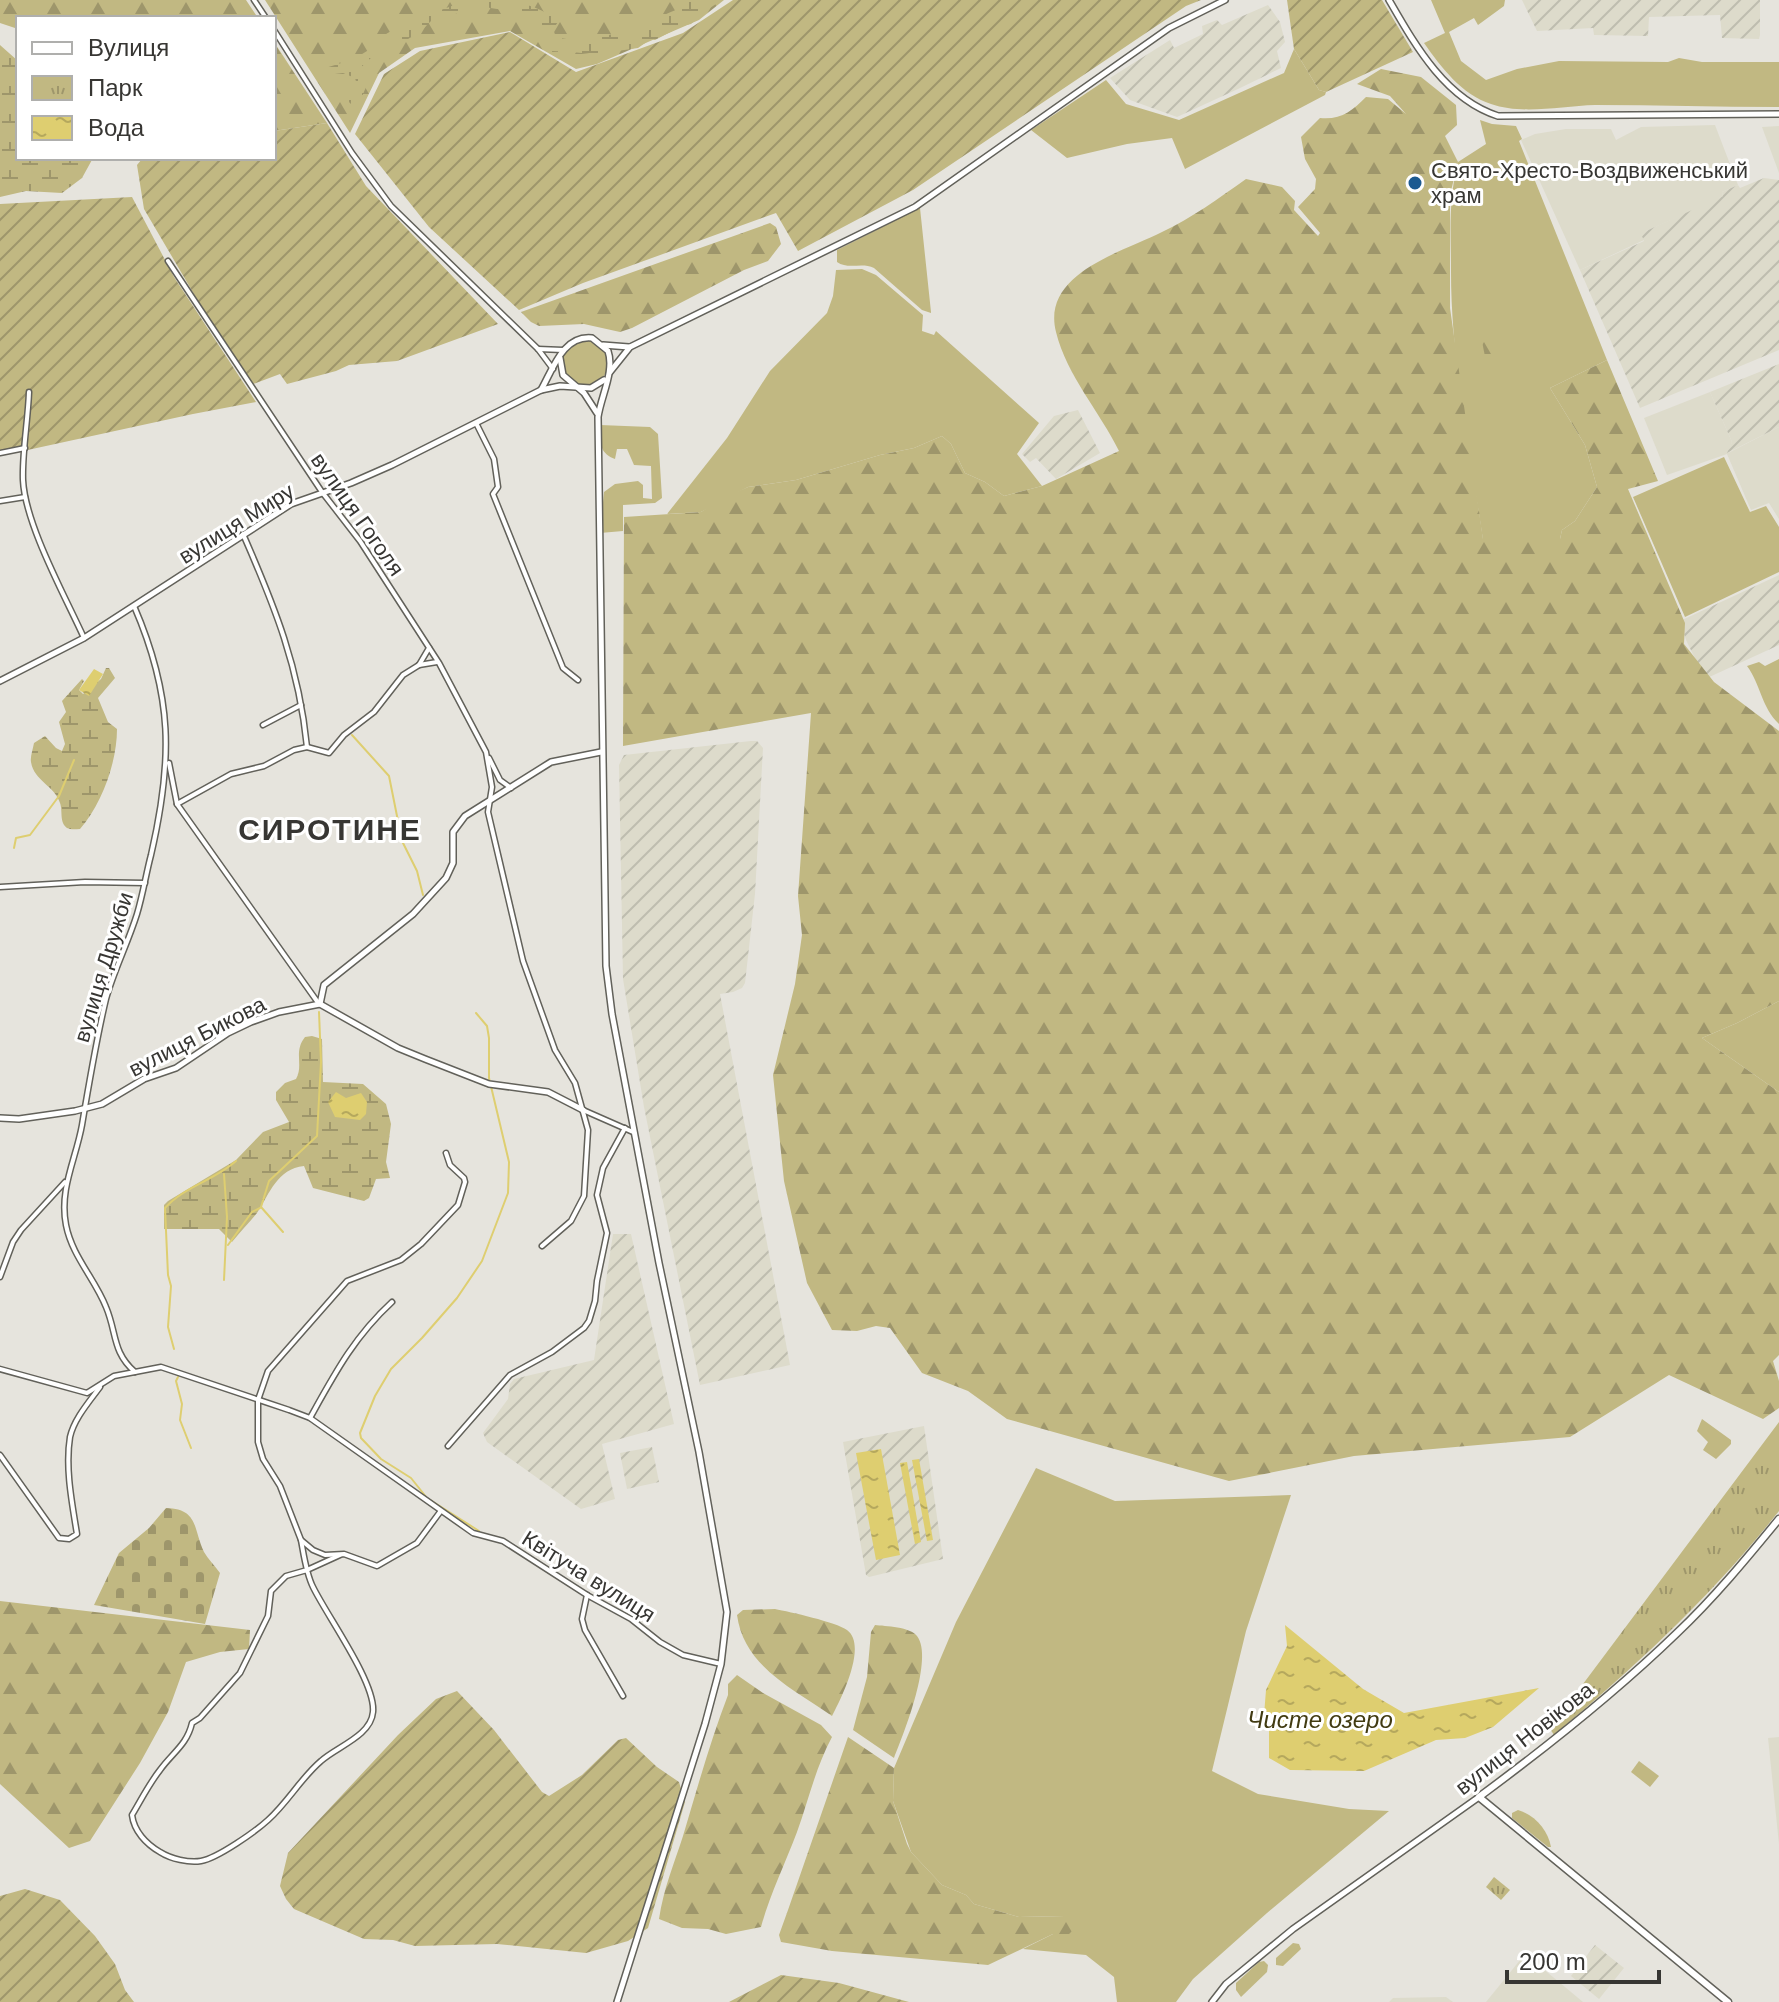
<svg xmlns="http://www.w3.org/2000/svg" width="1779" height="2002" font-family="Helvetica,sans-serif">
  <defs>
    <pattern id="industrial-furrows" width="10" height="10" patternUnits="userSpaceOnUse" patternTransform="scale(2)"><rect width="10" height="10" fill="#dddbcb"/><path d="M-1 1l2-2M0 10L10 0M9 11l2-2" fill="none" stroke="#bebdaf"/></pattern>
    <pattern id="forest-firs" width="22" height="20" patternUnits="userSpaceOnUse" patternTransform="scale(2)"><rect width="22" height="20" fill="#c1b882"/><path d="M5 1l3.5 6h-7zM16 11l3.5 6h-7z" fill="#9e966b"/></pattern>
    <pattern id="wetland-marsh" width="20" height="14" patternUnits="userSpaceOnUse" patternTransform="scale(2)"><rect width="20" height="14" fill="#c1b882"/><path d="M1 5h8M5 5V1M11 12h8M15 12V8" fill="none" stroke="#9e966b"/></pattern>
    <pattern id="cemetery-stones" width="16" height="16" patternUnits="userSpaceOnUse" patternTransform="scale(2)"><rect width="16" height="16" fill="#c1b882"/><path d="M2 7V4a2 2 0 0 1 4 0v3zM10 15v-3a2 2 0 0 1 4 0v3z" fill="#9e966b"/></pattern>
    <pattern id="park-tufts" width="24" height="20" patternUnits="userSpaceOnUse" patternTransform="scale(2)"><rect width="24" height="20" fill="#c1b882"/><path d="M3 7l-1-3M5 7V3M7 7l1-3M15 17l-1-3M17 17v-4M19 17l1-3" fill="none" stroke="#9e966b"/></pattern>
    <pattern id="garden-furrows" width="10" height="10" patternUnits="userSpaceOnUse" patternTransform="scale(2)"><rect width="10" height="10" fill="#c1b882"/><path d="M-1 1l2-2M0 10L10 0M9 11l2-2" fill="none" stroke="#9e966b"/></pattern>
    <pattern id="water-ripples" width="26" height="14" patternUnits="userSpaceOnUse" patternTransform="scale(2)"><rect width="26" height="14" fill="#dece70"/><path d="M2 4q2-2 4 0t4 0M15 11q2-2 4 0t4 0" fill="none" stroke="#b5a85d"/></pattern>
  </defs>
  <rect width="100%" height="100%" fill="#e6e4dd"/>
  <!-- built -->
  <g fill="#dddbcb">
    <polygon points="1715,125 1738,185 1722,192 1723,196 1710,203 1646,231 1644,240 1580,270 1521,140 1535,134 1566,129 1611,129 1616,140 1641,127"/>
    <polygon points="1779,126 1779,173 1762,127"/>
    <polygon points="1710,392 1732,442 1728,453 1779,427 1779,519 1769,503 1751,510 1727,454 1667,475 1644,418"/>
    <polygon points="1779,1737 1779,1844 1768,1738"/>
    <polygon points="1525,1954 1559,1982 1583,2002 1486,2002"/>
    <polygon points="1446,1997 1453,2002 1389,2002 1393,1998"/>
  </g>
  <!-- industrial -->
  <g fill="url(#industrial-furrows)">
    <polygon points="1522,0 1760,0 1760,35 1759,39 1722,38 1720,15 1649,17 1648,36 1594,35 1593,28 1537,31"/>
    <polygon points="1268,5 1280,22 1285,42 1277,51 1281,68 1238,89 1177,117 1130,100 1110,78 1170,40 1174,48 1203,34 1202,26 1217,20 1222,25"/>
    <polygon points="1764,178 1779,180 1779,350 1640,408 1580,270 1644,241 1642,236 1646,231 1723,196 1722,192 1738,185 1740,188"/>
    <polygon points="1779,364 1779,427 1727,453 1732,442 1710,392"/>
    <polygon points="1078,410 1100,453 1056,479 1036,458 1030,462 1022,454 1054,416"/>
    <polygon points="1779,575 1779,645 1705,679 1686,640 1680,621"/>
    <polygon points="751,741 757,741 763,748 755,894 745,983 742,988 733,992 720,994 790,1365 700,1385 644,1107 623,979 619,765 624,755"/>
    <polygon points="613,1234 631,1234 674,1424 602,1444 615,1499 581,1509 487,1442 483,1433 508,1399 510,1384 514,1379 594,1360"/>
    <polygon points="924,1426 943,1559 869,1577 866,1575 843,1442"/>
    <polygon points="652,1447 659,1482 627,1489 620,1453"/>
    <polygon points="1595,1945 1624,1968 1599,1999 1571,1976"/>
  </g>
  <!-- grass -->
  <g fill="#c1b882">
    <path d="M1431 0H1505L1504 6 1478 25 1474 18 1449 32 1461 61 1486 80 1517 69 1559 61 1668 62 1679 58 1702 62H1779V107C1718 107 1656 105 1595 105 1562 106 1522 115 1491 104 1462 95 1441 67 1424 43L1445 33Z"/>
    <polygon points="1294,49 1319,90 1326,92 1325,95 1185,169 1172,138 1127,144 1067,158 1031,130 1106,80 1126,104 1179,120 1284,73"/>
    <path d="M1480 120 1492 124 1516 126 1522 139 1519 141 1607 360 1550 388 1585 445 1597 487 1575 521 1562 530 1560 539 1483 540C1470 451 1451 361 1451 271 1451 231 1448 202 1458 162L1486 144Z"/>
    <path d="M920 208 931 312V313L922 310 874 268C862 262 848 270 837 262V250Z"/>
    <polygon points="862,269 876,275 923,315 922,331 934,335 936,331 1039,423 1017,454 1042,486 1004,496 985,482 965,473 951,444 942,436 914,448 880,455 796,480 748,487 701,512 667,514 727,438 770,371 827,313 833,296 836,270"/>
    <circle cx="585" cy="363" r="23"/>
    <path d="M600 425 650 427 658 434 662 498 655 503 623 505V531L600 533 604 492 615 484 638 481 643 485V498L652 499 651 466 634 465 627 449H617L615 459C598 453 600 440 600 425Z"/>
    <polygon points="1724,457 1750,512 1766,506 1779,527 1779,572 1685,617 1633,497"/>
    <path d="M1779 659V724C1761 707 1761 685 1747 666L1759 662 1765 666Z"/>
    <polygon points="1779,1001 1779,1092 1702,1038 1737,1023"/>
    <polygon points="1702,1419 1731,1440 1731,1444 1716,1459 1703,1450 1708,1442 1697,1431"/>
    <polygon points="1036,1468 1115,1501 1291,1495 1246,1631 1212,1771 1258,1794 1349,1809 1389,1811 1267,1913 1193,1979 1176,2002 1117,2002 1114,1977 1086,1955 1023,1949 1053,1934 1065,1916 1019,1917 974,1904 966,1895 942,1885 911,1852 893,1801 894,1768 956,1622"/>
    <polygon points="1639,1761 1659,1776 1650,1787 1631,1772"/>
    <path d="M1518 1810C1535 1815 1548 1830 1551 1847H1548L1512 1818V1813Z"/>
    <polygon points="1293,1943 1299,1944 1301,1949 1283,1966 1276,1965 1276,1958"/>
    <polygon points="1264,1961 1268,1965 1267,1972 1241,1997 1236,1990 1236,1983 1259,1962"/>
  </g>
  <!-- forest -->
  <g fill="url(#forest-firs)">
    <polygon points="0,0 246,0 258,18 18,18 18,29 0,23"/>
    <polygon points="265,0 724,0 699,20 597,64 576,69 510,31 415,48 379,73 350,133"/>
    <polygon points="274,42 327,123 274,131"/>
    <path d="M1381 69 1421 77 1456 105 1457 125 1445 136 1458 162 1450 195V308L1483 539H1560L1562 530 1575 521 1597 487 1585 445 1550 388 1607 360 1658 481 1628 489 1685 623 1684 644 1714 682 1779 731V1001L1737 1023 1702 1038 1779 1092V1355L1773 1361 1779 1381V1408L1763 1419 1669 1375 1570 1437 1354 1456 1229 1481 1007 1419 968 1391 922 1373 890 1328 876 1326 857 1331 832 1330 807 1283 784 1181 773 1075 795 984 802 935 798 896 811 713 623 746 624 517 701 512 719 500 748 487 796 480 880 455 914 448 942 436 951 444 965 473 985 482 1004 496 1042 486 1119 451C1100 412 1067 376 1056 332 1041 273 1123 252 1162 232 1192 218 1219 198 1246 179L1282 187 1295 201 1294 210 1318 236 1320 233 1298 207 1315 189 1316 179 1305 159 1301 137 1320 118C1341 120 1352 111 1366 97L1388 99 1406 114 1390 96 1357 84Z"/>
    <polygon points="770,223 776,227 781,244 768,261 744,270 632,328 620,332 584,324 539,326 531,322 521,312"/>
    <path d="M1485 315 1495 318C1498 335 1496 348 1486 362L1482 341Z"/>
    <polygon points="0,1601 250,1630 249,1649 220,1652 186,1662 168,1712 140,1763 90,1841 69,1848 0,1784"/>
    <path d="M775 1609C790 1612 836 1622 847 1630 868 1645 841 1699 832 1716 794 1689 744 1667 737 1615L743 1610Z"/>
    <path d="M875 1625C885 1626 911 1627 917 1636 934 1658 904 1733 894 1758L853 1730 867 1677 871 1632Z"/>
    <path d="M737 1675 763 1693 821 1725 832 1737C815 1769 809 1799 797 1832 785 1864 770 1894 761 1927L726 1934 708 1929 682 1928 659 1919C664 1887 673 1867 683 1836 697 1789 710 1742 728 1695V1684Z"/>
    <polygon points="848,1737 894,1768 893,1801 907,1844 911,1852 942,1885 966,1895 974,1904 1019,1917 1065,1916 1073,1924 1073,1930 1067,1936 1053,1934 988,1965 832,1951 781,1942 779,1935 788,1910"/>
  </g>
  <!-- wetland -->
  <g fill="url(#wetland-marsh)">
    <path d="M468 0C498 0 536 0 558 22L553 29 556 37C597 48 645 22 683 7L690 0H722L698 16 691 24 682 26 655 40 651 39 638 48 611 52 604 59 602 56C586 53 569 51 552 52L553 46 547 40V35H538L535 21 526 17 524 13 484 7 443 17 431 21 420 32 408 39 378 45 374 55 356 72 361 76 366 87 361 99 354 107 348 101 358 88 355 78 343 73 318 76 319 70 354 59 367 51 381 37 403 24Z"/>
    <polygon points="0,45 18,61 18,158 93,158 82,178 62,193 26,191 0,197"/>
    <path d="M106 668H109L115 678 98 698 108 722 117 729C117 762 102 804 80 829 76 829 71 830 67 828 59 822 63 811 60 803 55 786 34 781 31 762 30 757 33 749 34 743L45 736 56 748 62 751 65 744 59 722 66 712 62 701 82 679 84 681 79 690 83 694 101 679Z"/>
    <path d="M312 1036 322 1039 323 1082 363 1084 386 1104 391 1124 386 1162 390 1178 376 1179 369 1198 364 1201 313 1188 304 1166C277 1169 270 1193 257 1213 249 1223 240 1232 232 1242L219 1229H164V1205L168 1201 236 1160 263 1132 289 1122 276 1100V1092L285 1083 296 1079C304 1065 293 1052 305 1037Z"/>
  </g>
  <!-- cemetery -->
  <path fill="url(#cemetery-stones)" d="M166 1508C199 1509 193 1529 204 1552 208 1559 215 1566 220 1573L205 1624 94 1605 119 1553 149 1528Z"/>
  <!-- park -->
  <g fill="url(#park-tufts)">
    <path d="M1779 1422V1511C1711 1597 1637 1665 1554 1735L1547 1724 1549 1718 1567 1704 1586 1680Z"/>
    <polygon points="1494,1877 1510,1890 1501,1900 1486,1887"/>
  </g>
  <!-- garden -->
  <g fill="url(#garden-furrows)">
    <polygon points="733,0 1201,0 1186,6 913,190 798,251 776,213 583,283 519,310 429,227 355,134 384,74 420,51 510,32 576,72 683,33"/>
    <polygon points="1287,0 1382,0 1413,52 1326,92 1319,90 1294,49"/>
    <polygon points="327,123 366,186 498,324 397,361 349,365 336,371 287,384 280,374 253,384 208,318 144,209 137,165 143,158 274,158 274,131"/>
    <polygon points="132,197 174,277 256,402 193,414 0,456 0,204"/>
    <polygon points="457,1691 494,1730 542,1792 549,1796 582,1775 618,1740 626,1738 657,1767 679,1782 685,1802 648,1928 628,1941 586,1953 497,1944 415,1946 393,1940 364,1939 294,1909 286,1899 280,1886 288,1853 398,1735 436,1699"/>
    <polygon points="25,1889 60,1900 95,1936 115,1964 125,1990 134,2002 0,2002 0,1896"/>
    <polygon points="781,1975 839,1983 909,2002 729,2002"/>
  </g>
  <!-- water -->
  <g fill="url(#water-ripples)">
    <polygon points="94,669 103,674 89,696 79,690"/>
    <polygon points="336,1092 346,1098 361,1093 367,1102 366,1114 360,1120 335,1117 328,1102"/>
    <polygon points="881,1449 900,1555 876,1560 856,1453"/>
    <polygon points="919,1459 933,1540 927,1541 912,1460"/>
    <polygon points="907,1462 921,1542 915,1544 900,1463"/>
    <polygon points="1285,1625 1363,1689 1404,1713 1539,1688 1493,1727 1465,1738 1436,1740 1364,1771 1290,1770 1269,1758 1269,1727 1264,1715 1266,1690 1287,1646"/>
  </g>
  <g fill="none" stroke-linecap="round" stroke-linejoin="round">
    <!-- stream -->
    <g stroke="#dece70" stroke-width="2">
      <polyline points="352,735 389,776 402,841 417,871 423,895"/>
      <polyline points="14,848 16,838 30,835 59,796 74,760"/>
      <polyline points="476,1013 487,1026 489,1038 489,1078 509,1162 508,1193 482,1261 457,1298 422,1338 391,1369 375,1396 360,1433 361,1438 381,1459 411,1478 427,1498 479,1531"/>
      <polyline points="224,1174 227,1217 224,1280"/>
      <polyline points="283,1232 261,1207 269,1181 317,1136 321,1062 319,1012"/>
      <polyline points="228,1245 252,1212 260,1208"/>
      <path d="M174 1349 168 1327 171 1286 168 1275 165 1208C185 1186 215 1180 236 1161"/>
      <polyline points="178,1377 176,1381 182,1404 180,1420 191,1448"/>
    </g>
    <!-- minor casing -->
    <g stroke="#62615a" stroke-width="7">
      <g id="minor">
        <polyline points="254,0 266,18"/>
        <polyline points="274,30 352,153 391,206 538,349 553,369"/>
        <polyline points="168,261 322,492 360,541 439,663 486,752 492,787 488,812 523,961 555,1050 575,1083 588,1130 584,1196 571,1221 542,1246"/>
        <polyline points="538,349 563,350"/>
        <path d="M29 392C28 420 22 453 23 480 25 524 65 596 84 638"/>
        <polyline points="476,423 494,459 498,487 493,494 563,668 578,680"/>
        <polyline points="0,453 25,448"/>
        <polyline points="0,501 25,497"/>
        <path d="M243 534C275 607 299 667 307 747"/>
        <path d="M134 606C173 696 173 760 151 855 146 874 143 894 137 914 128 943 114 970 106 999 96 1041 89 1083 82 1125 76 1159 59 1189 66 1225 72 1256 95 1279 106 1307 117 1333 112 1352 135 1372"/>
        <polyline points="419,665 437,662"/>
        <polyline points="263,725 301,705"/>
        <polyline points="489,758 500,780 511,788"/>
        <polyline points="169,763 177,804 319,1004"/>
        <polyline points="177,804 231,774 264,766 294,750 307,747 329,753 344,735 374,712 403,675 419,665 429,648"/>
        <polyline points="0,887 85,882 145,883"/>
        <polyline points="583,1110 633,1132"/>
        <polyline points="0,1277 13,1242 21,1230 65,1182"/>
        <polyline points="0,1369 87,1393 114,1376 161,1367 289,1410 310,1418 473,1533 503,1541 587,1595 631,1619 660,1642 683,1655 721,1664"/>
        <path d="M310 1418C335 1373 354 1337 392 1302"/>
        <polyline points="448,1446 510,1375 552,1352 584,1328 589,1321 595,1301 597,1281 607,1233 597,1195 603,1168 625,1128"/>
        <path d="M0 1455 59 1538 69 1539 77 1534C72 1503 65 1468 70 1437 74 1419 89 1402 100 1387"/>
        <polyline points="440,1512 417,1543 377,1566 344,1554 325,1555 313,1550 301,1540 280,1486 263,1459 258,1442 258,1400 268,1371 347,1281 401,1260 421,1244 458,1205 465,1182 464,1178 450,1165 446,1153"/>
        <path d="M301 1540C304 1556 306 1573 313 1587 327 1616 376 1683 373 1712 371 1736 336 1747 321 1761 301 1778 288 1802 268 1820 256 1831 218 1858 201 1861 189 1863 171 1859 160 1852 146 1844 134 1831 132 1815 141 1800 149 1784 160 1770 172 1753 187 1745 192 1723L200 1718 240 1673 268 1616 271 1591 286 1576 307 1570 340 1555"/>
        <polyline points="587,1595 582,1619 585,1630 623,1696"/>
      </g>
    </g>
    <!-- tertiary casing -->
    <g stroke="#62615a" stroke-width="8">
      <g id="tertiary">
        <path d="M1389 0C1415 45 1445 99 1498 116L1779 114"/>
        <polyline points="603,345 629,347"/>
        <polyline points="560,358 563,375 584,393 597,413"/>
        <polyline points="610,372 630,347 915,207 1169,28 1225,0"/>
        <path d="M541 390C553 369 563 335 592 338L608 351C615 371 601 396 598 417L606 966 612 1014 659 1263 699 1452 727 1612 721 1664 705 1724 617 2002"/>
        <polyline points="0,681 84,638 291,504 351,483 392,465 541,390 560,386 591,388 604,380"/>
        <polyline points="320,1004 324,985 413,914 446,878 453,863 453,832 465,816 551,762 601,752"/>
        <polyline points="0,1118 19,1119 75,1111 102,1104 144,1079 176,1068 228,1033 251,1022 279,1012 320,1004 398,1048 425,1059 489,1084 548,1092 583,1110"/>
        <polyline points="1212,2002 1226,1984 1293,1929 1479,1797"/>
      </g>
    </g>
    <!-- secondary casing -->
    <g stroke="#62615a" stroke-width="9">
      <path id="secondary" d="M1728 2002 1479 1797C1548 1746 1615 1693 1677 1633 1714 1598 1747 1558 1779 1519"/>
    </g>
    <!-- minor -->
    <use href="#minor" stroke="#fff" stroke-width="4"/>
    <!-- tertiary -->
    <use href="#tertiary" stroke="#fff" stroke-width="5"/>
    <!-- secondary -->
    <use href="#secondary" stroke="#fff" stroke-width="6"/>
  </g>
  <!-- markers -->
  <circle fill="#1c5a90" stroke="#fff" stroke-width="3" cx="1415" cy="183" r="8"/>
  <g text-anchor="middle" stroke-width="6" stroke-linejoin="round" paint-order="stroke">
    <!-- poi labels -->
    <g font-size="22" fill="#373633" stroke="#fff" text-anchor="start">
      <text x="1431" y="178">Свято-Хресто-Воздвиженський<tspan x="1431" dy="25">храм</tspan></text>
    </g>
    <!-- street labels -->
    <g font-size="22" fill="#373633" stroke="#fff">
      <text transform="translate(358 514) rotate(55)" y="8">вулиця Гоголя</text>
      <text transform="translate(236 523) rotate(-32)" y="8">вулиця Миру</text>
      <text transform="translate(103 967) rotate(-73)" y="8">вулиця Дружби</text>
      <text transform="translate(197 1036) rotate(-27)" y="8">вулиця Бикова</text>
      <text transform="translate(589 1576) rotate(32)" y="8">Квітуча вулиця</text>
      <text transform="translate(1524 1738) rotate(-38)" y="8">вулиця Новікова</text>
    </g>
    <!-- water labels -->
    <g font-size="24" font-style="italic" fill="#423b12" stroke="#fff">
      <text x="1320" y="1728">Чисте озеро</text>
    </g>
    <!-- district labels -->
    <g font-size="30" font-weight="bold" letter-spacing="2" fill="#373633" stroke="#fff">
      <text x="330" y="840">СИРОТИНЕ</text>
    </g>
  </g>
  <!-- legend -->
  <rect x="16" y="16" width="260" height="144" fill="#ffffff" stroke="#afafad" stroke-width="2"/>
  <rect x="32" y="42" width="40" height="12" fill="#ffffff" stroke="#afafad" stroke-width="2"/>
  <text x="88" y="56" font-size="24" fill="#373633">Вулиця</text>
  <rect x="32" y="76" width="40" height="24" fill="url(#park-tufts)" stroke="#afafad" stroke-width="2"/>
  <text x="88" y="96" font-size="24" fill="#373633">Парк</text>
  <rect x="32" y="116" width="40" height="24" fill="url(#water-ripples)" stroke="#afafad" stroke-width="2"/>
  <text x="88" y="136" font-size="24" fill="#373633">Вода</text>
  <!-- scale -->
  <path d="M1507 1970v12h152v-12" fill="none" stroke="#373633" stroke-width="4"/>
  <text x="1519" y="1970" font-size="24" fill="#373633" stroke="#ffffff" stroke-width="6" paint-order="stroke">200 m</text>
</svg>
